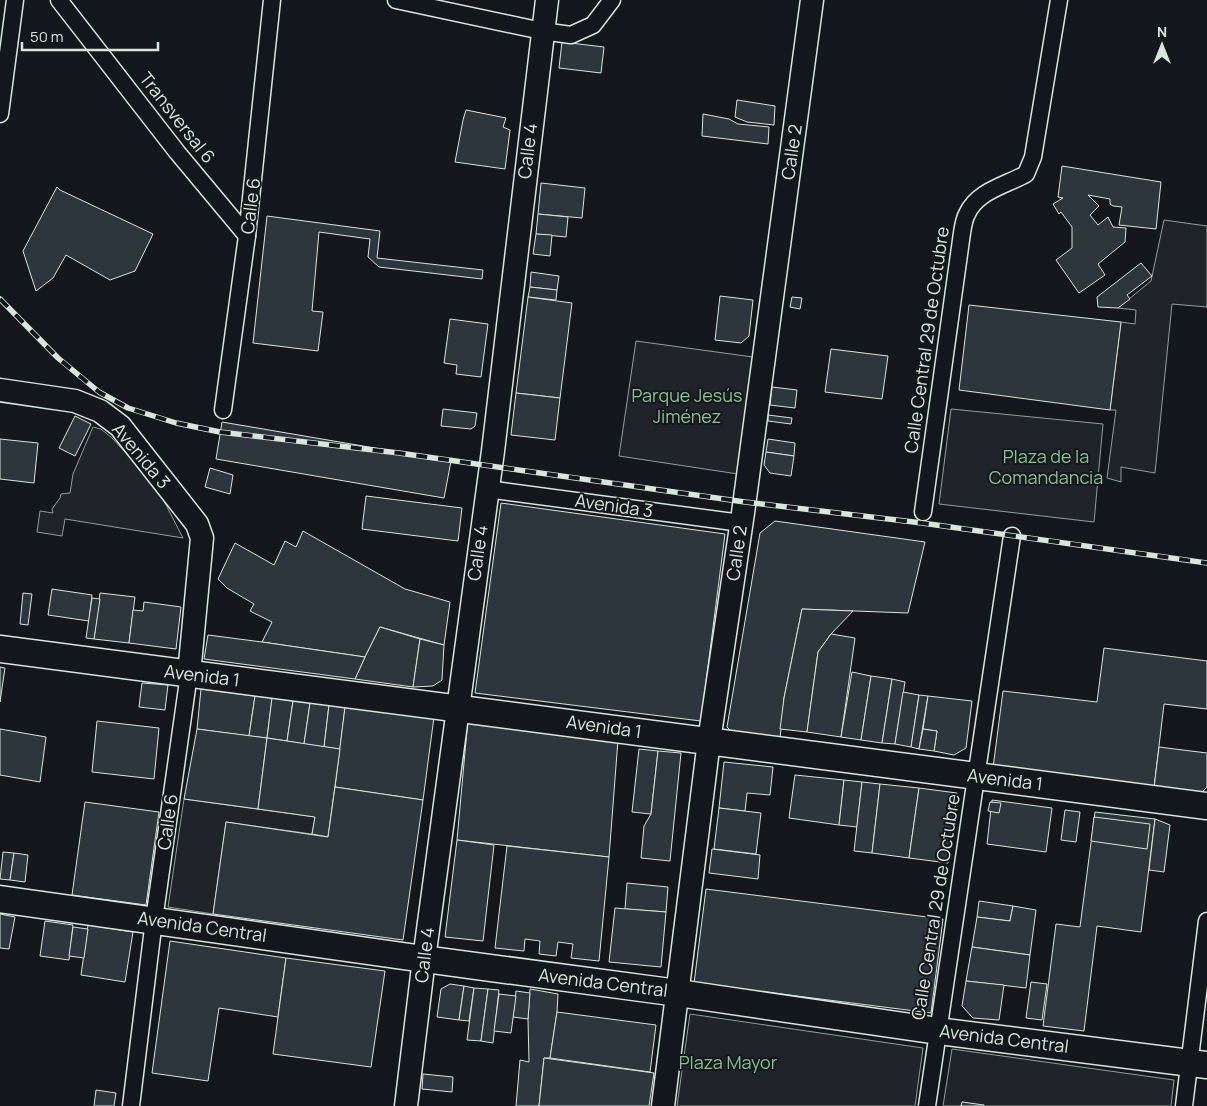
<svg xmlns="http://www.w3.org/2000/svg" width="1207" height="1106" font-family="Manrope,sans-serif">
  <rect width="100%" height="100%" fill="#14181c"/>
  <!-- green -->
  <g fill="#202428" stroke="#939e99">
    <polygon points="1164,220 1207,226 1207,307 1172,304 1155,473 1121,467 1121,482 1107,478 1116,410 1110,410 1121,322 1135,324 1136,310 1118,308 1151,281"/>
    <polygon points="636,341 753,357 738,474 619,456"/>
    <polygon points="951,409 1103,424 1094,522 939,504"/>
    <polygon points="93,427 101,429 112,438 148,477 164,501 183,538 65,519 62,536 37,532 40,511 53,513 52,509 60,498 61,494 70,493 73,474"/>
    <polygon points="184,799 315,817 312,834 226,822 213,914 168,907"/>
    <polygon points="690,1014 923,1048 915,1106 677,1106"/>
    <polygon points="952,1049 1174,1080 1171,1106 984,1106 962,1102 961,1106 943,1106"/>
  </g>
  <!-- building -->
  <g fill="#2c363c" stroke="#d8e6dc">
    <polygon points="562,42 604,47 601,73 559,68"/>
    <polygon points="737,100 775,106 774,125 747,122 735,117"/>
    <polygon points="466,110 506,118 503,127 510,130 505,169 455,162 463,120"/>
    <polygon points="703,114 729,119 738,124 769,127 768,144 702,136"/>
    <polygon points="1062,166 1161,182 1156,229 1119,225 1122,207 1113,206 1110,204 1110,199 1088,195 1099,206 1090,215 1098,225 1108,217 1113,227 1126,228 1125,242 1098,264 1105,275 1079,293 1056,260 1072,248 1072,227 1061,212 1059,214 1053,204 1063,198 1058,197"/>
    <polygon points="541,183 585,188 582,218 538,214"/>
    <polygon points="57,187 60,190 153,234 135,271 110,280 66,255 53,278 36,291 23,251"/>
    <polygon points="538,214 568,217 566,237 536,234"/>
    <polygon points="267,216 380,231 377,258 483,270 482,279 379,267 368,257 370,239 319,232 312,311 323,312 318,351 253,343"/>
    <polygon points="536,234 552,235 550,256 533,254"/>
    <polygon points="1141,263 1152,276 1127,295 1130,299 1118,308 1098,307 1097,297"/>
    <polygon points="531,272 559,276 557,290 530,287"/>
    <polygon points="530,287 557,290 556,300 528,297"/>
    <polygon points="720,296 753,300 749,336 741,343 715,340"/>
    <polygon points="528,297 572,303 560,398 516,393"/>
    <polygon points="792,297 802,298 800,309 790,307"/>
    <polygon points="969,305 1121,322 1110,410 959,390"/>
    <polygon points="450,319 488,324 481,377 456,374 457,365 444,363"/>
    <polygon points="831,349 888,356 882,399 825,392"/>
    <polygon points="772,387 797,390 795,408 770,405"/>
    <polygon points="516,393 560,398 555,440 511,435"/>
    <polygon points="443,409 477,413 475,426 471,429 441,426"/>
    <polygon points="768,415 792,418 791,424 768,421"/>
    <polygon points="75,416 91,424 75,456 59,448"/>
    <polygon points="222,422 451,461 444,498 216,459"/>
    <polygon points="0,439 38,443 34,483 0,479"/>
    <polygon points="768,439 795,443 794,456 766,452"/>
    <polygon points="766,452 794,456 791,476 770,473 764,465"/>
    <polygon points="210,468 233,475 230,494 205,487"/>
    <polygon points="366,496 462,508 458,541 362,529"/>
    <polygon points="501,503 725,534 701,721 475,693"/>
    <polygon points="775,521 925,542 908,613 802,609 784,698 780,739 735,735 727,727 760,533"/>
    <polygon points="303,531 405,589 450,602 444,645 380,627 365,657 262,642 272,622 250,611 254,604 227,588 218,579 235,543 274,565 285,541 296,547"/>
    <polygon points="52,589 92,595 89,621 48,615"/>
    <polygon points="23,593 32,594 28,625 20,624"/>
    <polygon points="100,593 135,597 129,643 94,639"/>
    <polygon points="92,598 100,599 94,639 86,638"/>
    <polygon points="144,602 181,607 176,649 129,643 133,610 143,611"/>
    <polygon points="802,609 853,611 831,634 818,652 807,732 780,729 784,698"/>
    <polygon points="380,627 420,639 413,687 355,679 365,657"/>
    <polygon points="831,634 855,638 841,737 807,732 818,652"/>
    <polygon points="208,635 262,642 365,657 355,679 204,659"/>
    <polygon points="420,639 444,645 442,680 433,686 413,687"/>
    <polygon points="1104,648 1207,661 1207,709 1164,704 1154,788 993,768 1003,691 1097,702"/>
    <polygon points="0,667 5,668 0,702"/>
    <polygon points="852,672 871,676 861,740 841,737"/>
    <polygon points="871,676 892,679 882,743 861,740"/>
    <polygon points="892,679 905,682 895,744 882,743"/>
    <polygon points="142,683 168,685 165,710 139,707"/>
    <polygon points="201,689 255,696 249,736 197,729"/>
    <polygon points="903,692 919,695 911,747 895,744"/>
    <polygon points="919,695 928,696 919,749 911,747"/>
    <polygon points="255,696 272,698 267,738 249,736"/>
    <polygon points="928,696 972,701 966,748 954,755 934,751 937,731 923,729"/>
    <polygon points="272,698 293,701 287,741 267,738"/>
    <polygon points="293,701 310,703 304,744 287,741"/>
    <polygon points="310,703 329,705 324,747 304,744"/>
    <polygon points="329,705 345,707 340,749 324,747"/>
    <polygon points="345,707 434,717 423,800 335,787"/>
    <polygon points="468,719 618,740 609,857 457,840"/>
    <polygon points="97,721 159,728 154,779 92,772"/>
    <polygon points="0,729 46,737 40,782 0,775"/>
    <polygon points="197,729 267,738 258,809 184,799"/>
    <polygon points="923,729 937,731 934,751 919,749"/>
    <polygon points="267,738 340,749 328,837 312,834 315,817 258,809"/>
    <polygon points="1159,747 1207,753 1207,787 1200,794 1154,788"/>
    <polygon points="639,749 658,751 651,814 632,812"/>
    <polygon points="658,751 681,753 670,861 641,858 644,826 651,814"/>
    <polygon points="724,762 773,767 770,795 747,793 745,811 719,808"/>
    <polygon points="795,775 844,780 839,825 789,818"/>
    <polygon points="844,780 862,782 857,827 839,825"/>
    <polygon points="862,782 880,784 872,853 854,851"/>
    <polygon points="880,784 919,788 909,858 872,853"/>
    <polygon points="335,787 423,800 403,940 213,914 226,822 328,837"/>
    <polygon points="919,788 957,793 948,863 909,858"/>
    <polygon points="992,800 1052,808 1046,852 987,844"/>
    <polygon points="85,802 159,812 146,905 72,895"/>
    <polygon points="990,802 1001,803 999,813 988,811"/>
    <polygon points="719,808 761,813 756,854 714,849"/>
    <polygon points="1065,810 1080,812 1076,842 1061,840"/>
    <polygon points="1095,812 1155,819 1141,932 1097,926 1084,1031 1043,1026 1056,924 1080,927"/>
    <polygon points="1094,817 1150,824 1147,849 1091,841"/>
    <polygon points="1155,819 1170,825 1164,872 1149,870"/>
    <polygon points="457,840 494,845 483,941 445,937"/>
    <polygon points="507,846 609,857 599,961 571,958 573,944 558,942 556,956 539,954 540,941 525,939 524,951 495,948"/>
    <polygon points="712,849 760,855 758,879 709,873"/>
    <polygon points="3,852 14,853 10,880 0,879"/>
    <polygon points="14,853 28,855 25,882 10,880"/>
    <polygon points="627,883 668,887 666,912 625,909"/>
    <polygon points="706,889 943,919 931,1013 694,983"/>
    <polygon points="979,901 1013,906 1010,921 977,917"/>
    <polygon points="1013,906 1036,910 1030,955 972,947 977,917 1010,921"/>
    <polygon points="615,908 666,912 661,967 609,962"/>
    <polygon points="0,914 15,917 9,949 0,948"/>
    <polygon points="45,921 73,925 69,960 40,956"/>
    <polygon points="88,925 133,932 125,982 81,975"/>
    <polygon points="73,927 88,929 84,958 69,956"/>
    <polygon points="170,941 286,958 278,1017 219,1008 208,1081 152,1073"/>
    <polygon points="972,947 1030,955 1026,988 966,981"/>
    <polygon points="286,958 385,971 371,1067 273,1054"/>
    <polygon points="966,981 1004,985 999,1020 973,1018 962,1006"/>
    <polygon points="1031,982 1047,984 1042,1020 1026,1018"/>
    <polygon points="450,984 464,986 459,1020 437,1017 441,989"/>
    <polygon points="464,986 474,988 469,1021 459,1020"/>
    <polygon points="474,988 488,989 481,1041 467,1040"/>
    <polygon points="488,989 499,990 493,1043 481,1041"/>
    <polygon points="530,989 558,994 557,1012 550,1058 544,1058 539,1106 516,1106 520,1060 529,1062 528,1019"/>
    <polygon points="516,991 530,993 528,1019 513,1017"/>
    <polygon points="499,994 516,996 511,1033 494,1031"/>
    <polygon points="557,1012 656,1025 650,1072 550,1058"/>
    <polygon points="544,1058 654,1073 649,1106 539,1106"/>
    <polygon points="423,1074 453,1077 452,1092 422,1089"/>
    <polygon points="96,1090 116,1093 114,1106 94,1106"/>
    <polygon points="962,1102 984,1105 984,1106 961,1106"/>
  </g>
  <g fill="none" stroke-linecap="round" stroke-linejoin="round">
    <!-- street casing -->
    <g stroke="#d8e6dc" stroke-width="19">
      <g id="street">
        <polyline points="59,0 177,152 247,236"/>
        <polyline points="396,0 542,31 571,35 593,25 612,0"/>
        <polyline points="0,114 15,0"/>
        <polyline points="223,410 247,236 272,0"/>
        <polyline points="487,489 741,523"/>
        <path d="M923 512 962 233C963 227 964 219 967 214 977 191 1006 185 1026 174L1033 157 1059 0"/>
        <polyline points="131,1106 154,920 189,674"/>
        <polyline points="927,1106 1012,536"/>
        <polyline points="1184,1106 1207,921"/>
      </g>
    </g>
    <!-- secondary casing -->
    <g stroke="#d8e6dc" stroke-width="25">
      <g id="secondary">
        <polyline points="0,390 75,401 100,411 120,426 197,524 202,538 189,674"/>
        <polyline points="406,1106 424,959 493,451 547,0"/>
        <polyline points="663,1106 709,741 743,513 812,0"/>
      </g>
    </g>
    <!-- primary casing -->
    <g stroke="#d8e6dc" stroke-width="29">
      <g id="primary">
        <polyline points="0,649 1207,806"/>
        <polyline points="0,899 424,959 678,993 938,1031 1207,1065"/>
      </g>
    </g>
    <!-- street -->
    <use href="#street" stroke="#14181c" stroke-width="16"/>
    <!-- secondary -->
    <use href="#secondary" stroke="#14181c" stroke-width="22"/>
    <!-- primary -->
    <use href="#primary" stroke="#14181c" stroke-width="26"/>
    <!-- rail casing -->
    <g stroke="#d8e6dc" stroke-width="5.5">
      <polyline id="rail" points="0,299 58,358 99,392 128,408 176,423 220,432 399,453 745,502 922,523 1207,563"/>
    </g>
    <!-- rail -->
    <use href="#rail" stroke="#14181c" stroke-width="4" stroke-dasharray="11" stroke-linecap="butt"/>
  </g>
  <g text-anchor="middle" stroke-width="4" stroke-linejoin="round" paint-order="stroke">
    <!-- street labels -->
    <g font-size="18" fill="#d8e6dc" stroke="#14181c">
      <text transform="translate(177 118) rotate(52)" y="6">Transversal 6</text>
      <text transform="translate(528 151) rotate(-83)" y="6">Calle 4</text>
      <text transform="translate(792 152) rotate(-82)" y="6">Calle 2</text>
      <text transform="translate(251 206) rotate(-83)" y="6">Calle 6</text>
      <text transform="translate(927 340) rotate(-82)" y="6">Calle Central 29 de Octubre</text>
      <text transform="translate(141 456) rotate(50)" y="6">Avenida 3</text>
      <text transform="translate(614 506) rotate(8)" y="6">Avenida 3</text>
      <text transform="translate(478 553) rotate(-82)" y="6">Calle 4</text>
      <text transform="translate(737 553) rotate(-82)" y="6">Calle 2</text>
      <text transform="translate(202 676) rotate(7)" y="6">Avenida 1</text>
      <text transform="translate(604 727) rotate(8)" y="6">Avenida 1</text>
      <text transform="translate(1005 780) rotate(7)" y="6">Avenida 1</text>
      <text transform="translate(168 822) rotate(-82)" y="6">Calle 6</text>
      <text transform="translate(936 907) rotate(-81)" y="6">Calle Central 29 de Octubre</text>
      <text transform="translate(202 927) rotate(8)" y="6">Avenida Central</text>
      <text transform="translate(425 955) rotate(-83)" y="6">Calle 4</text>
      <text transform="translate(603 983) rotate(7)" y="6">Avenida Central</text>
      <text transform="translate(1004 1039) rotate(7)" y="6">Avenida Central</text>
    </g>
    <!-- park labels -->
    <g font-size="18" fill="#8ac095" stroke="#14181c">
      <text x="687" y="402">Parque Jesús<tspan x="687" dy="21">Jiménez</tspan></text>
      <text x="1046" y="463">Plaza de la<tspan x="1046" dy="21">Comandancia</tspan></text>
      <text x="728" y="1069">Plaza Mayor</text>
    </g>
  </g>
  <!-- north arrow -->
  <g transform="translate(1162 45)" stroke="#14181c" stroke-width="4" paint-order="stroke">
  <path d="M0-4L9 19L0 12L-9 19Z" fill="#d8e6dc"/>
  <text y="-8" font-size="14" font-weight="bold" text-anchor="middle" fill="#d8e6dc">N</text>
  </g>
  <!-- scale -->
  <path d="M22 42v8h136v-8" fill="none" stroke="#d8e6dc" stroke-width="2.5"/>
  <text x="30" y="42" font-size="15" fill="#d8e6dc" stroke="#14181c" stroke-width="4" paint-order="stroke">50 m</text>
</svg>
